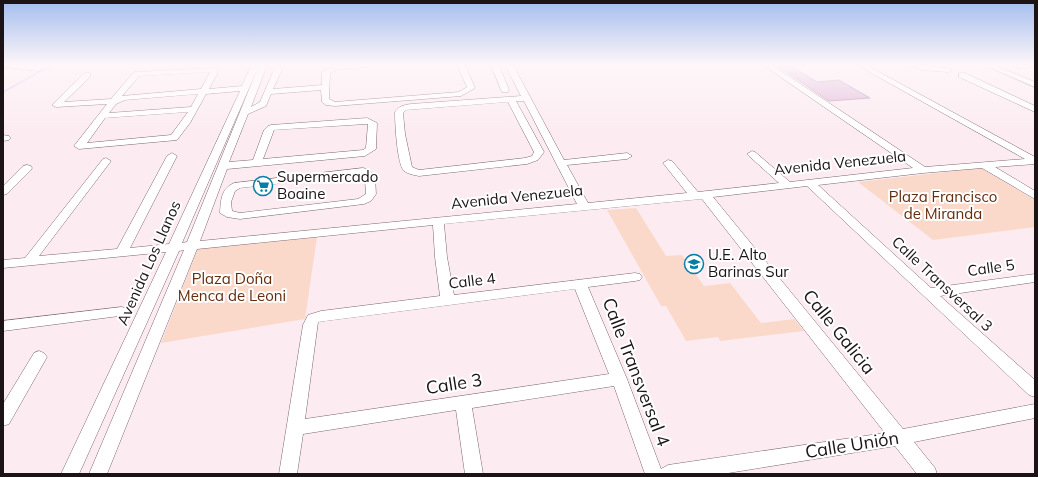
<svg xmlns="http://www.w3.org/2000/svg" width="1038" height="477" font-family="Mulish,sans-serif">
  <rect width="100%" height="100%" fill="#fcecf2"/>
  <!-- green -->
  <g fill="#fad9ca">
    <polygon points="981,168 1035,200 1035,227 933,240 858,182"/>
    <polygon points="636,208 666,256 682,255 704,286 730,283 761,323 794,319 804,331 720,341 718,337 686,341 666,306 661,306 607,210"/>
    <polygon points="317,237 305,319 161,343 198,248"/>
  </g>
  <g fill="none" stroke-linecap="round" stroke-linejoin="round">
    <!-- stream -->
    <polyline stroke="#ddcbf6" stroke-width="2" points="3,92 52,65"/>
  </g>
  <!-- building -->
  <polygon fill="#dfb9db" stroke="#b29fb0" points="780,65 789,65 817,82 839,80 870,98 829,101 779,67"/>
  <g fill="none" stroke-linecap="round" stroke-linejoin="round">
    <!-- minor casing -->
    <g stroke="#7d666e" stroke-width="1">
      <g id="minor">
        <path d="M3 65C14 65 33 62 42 69L38 71 6 67Z"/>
        <path d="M251 65H259L182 243 187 242 259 65H267L251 107 260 102 276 65H284L273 89 322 85V72L336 65H370L366 67 338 69 330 73 329 99 335 102 459 92 467 87 457 65H465L475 88 461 96 335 106 326 105 322 102 321 90 271 94 266 106 248 114 229 162 253 160 264 130 268 126 271 125 367 118 377 123 376 149 365 156 227 169 200 241 577 204 524 101H516L544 152 538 160 527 164 419 176C414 175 408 174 404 171 397 164 395 123 395 112 399 106 404 105 411 104L521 96 505 65H513L564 160 627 153 632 156 627 159 567 165 588 203 687 193 663 163 668 160 672 161 698 192 779 183 749 156 747 154 752 151 755 152 790 182 913 168 763 65H772L925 167 1025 159 857 65H866L1035 157V164L995 167 1035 191V199L982 168 923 173 818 185 931 288 1035 274V282L940 296 1035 380V397L1029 395 807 186 713 197 903 429 1035 404V418L914 442 935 468 937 474H917L895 446 722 474H645L614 386 472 408 483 474H465L456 410 303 434 297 474H279L303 325 308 315 321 311 440 296 435 257 433 225 197 249 107 474H89L184 250 179 251 79 474H61L166 252 3 268V260L25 258 103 159 106 158 111 161 39 256 117 249 167 156 172 153 177 156 130 248 169 244 240 91 206 94 190 123 177 140 79 149 74 146 107 104 56 107 52 105 84 73H90V77L64 102 111 99 134 72H137L215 68 219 70 209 89 242 86ZM210 72 201 89 122 96 139 76ZM198 94 191 107 109 113 116 104 125 100ZM508 102 534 152 532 156 525 158 419 170 412 167 405 134 403 113 406 110ZM188 112 171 135 87 143 105 118ZM366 124H368L366 148 363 150 263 159 274 130ZM702 199 885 433 668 465 661 469 627 379 588 287 635 281 640 280 642 277 640 274 635 273 454 295 447 257 444 224ZM575 289 609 374 305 419 318 322Z"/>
        <polygon points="491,65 499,65 509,90 508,92 502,92 501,90"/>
        <polygon points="909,65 948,68 952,70 948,72 922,70"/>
        <polygon points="984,65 994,65 1035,82 1035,87"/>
        <path d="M1017 65H1034C1030 68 1022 69 1017 68Z"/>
        <polygon points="959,73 965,73 1035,106 1035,112 959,77"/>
        <polygon points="3,135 9,136 11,138 9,140 3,141"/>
        <polygon points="27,165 31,166 32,168 31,170 7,194 3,195 3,186 23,166"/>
        <path d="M363 168C377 171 375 182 376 194L371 201 364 204 240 219 227 217 220 213C221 199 221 189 234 183ZM362 174 365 180 366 194 358 199 240 213 232 211 231 202 235 191 240 188Z"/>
        <polygon points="122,307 127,309 129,312 127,315 3,331 3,321"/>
        <polygon points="39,351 44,353 47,357 9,424 3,426 3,404 34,353"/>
      </g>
    </g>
    <!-- minor -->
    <use href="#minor" fill="#fff" fill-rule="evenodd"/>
  </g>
  <!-- sky -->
  <linearGradient id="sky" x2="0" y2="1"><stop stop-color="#a3bdee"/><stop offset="0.49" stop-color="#fef6f9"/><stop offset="1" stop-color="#fef6f9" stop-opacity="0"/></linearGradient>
  <rect width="1038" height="132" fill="url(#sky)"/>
  <!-- icons -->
  <defs>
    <g id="supermarket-ring" transform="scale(1)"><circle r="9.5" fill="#fff" stroke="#047ea5" stroke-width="1.5"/><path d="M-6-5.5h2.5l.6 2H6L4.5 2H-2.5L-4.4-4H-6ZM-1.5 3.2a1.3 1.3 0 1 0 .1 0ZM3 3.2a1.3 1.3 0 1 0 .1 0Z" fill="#047ea5"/></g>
    <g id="school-ring" transform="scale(1)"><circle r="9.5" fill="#fff" stroke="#047ea5" stroke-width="1.5"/><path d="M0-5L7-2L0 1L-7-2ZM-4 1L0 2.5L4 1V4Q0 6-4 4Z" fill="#047ea5"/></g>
  </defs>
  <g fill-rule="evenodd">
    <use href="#supermarket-ring" x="263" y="186"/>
    <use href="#school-ring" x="694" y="264"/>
  </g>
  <g text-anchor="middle" stroke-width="4" stroke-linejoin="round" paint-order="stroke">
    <!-- street labels -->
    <g font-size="15" fill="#1b1316" stroke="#fff">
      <text transform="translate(840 163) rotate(-6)" y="5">Avenida Venezuela</text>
      <text transform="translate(517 197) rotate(-6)" y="5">Avenida Venezuela</text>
      <text transform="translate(149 263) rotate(-66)" y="5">Avenida Los Llanos</text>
      <text transform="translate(991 268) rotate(-8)" y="5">Calle 5</text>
      <text transform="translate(472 281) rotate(-7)" y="5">Calle 4</text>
      <text transform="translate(942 284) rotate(43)" y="5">Calle Transversal 3</text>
    </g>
    <!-- poi labels -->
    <g font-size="15" fill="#1b1316" stroke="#fff" text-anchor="start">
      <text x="277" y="182">Supermercado<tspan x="277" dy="17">Boaine</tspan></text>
      <text x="708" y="260">U.E. Alto<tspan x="708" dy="17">Barinas Sur</tspan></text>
    </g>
    <!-- park labels -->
    <g font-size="15" fill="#642c0c" stroke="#fff">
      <text x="943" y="202">Plaza Francisco<tspan x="943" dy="17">de Miranda</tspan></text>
      <text x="232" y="284">Plaza Doña<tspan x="232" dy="17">Menca de Leoni</tspan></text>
    </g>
    <!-- near-street labels -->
    <g font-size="18" fill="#1b1316" stroke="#fff">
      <text transform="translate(839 332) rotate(51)" y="6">Calle Galicia</text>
      <text transform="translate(636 372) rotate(69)" y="6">Calle Transversal 4</text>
      <text transform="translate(454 384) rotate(-9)" y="6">Calle 3</text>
      <text transform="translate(852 445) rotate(-9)" y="6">Calle Unión</text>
    </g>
  </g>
  <!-- border -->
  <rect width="1038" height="477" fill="none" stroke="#1b1316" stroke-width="8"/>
</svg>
